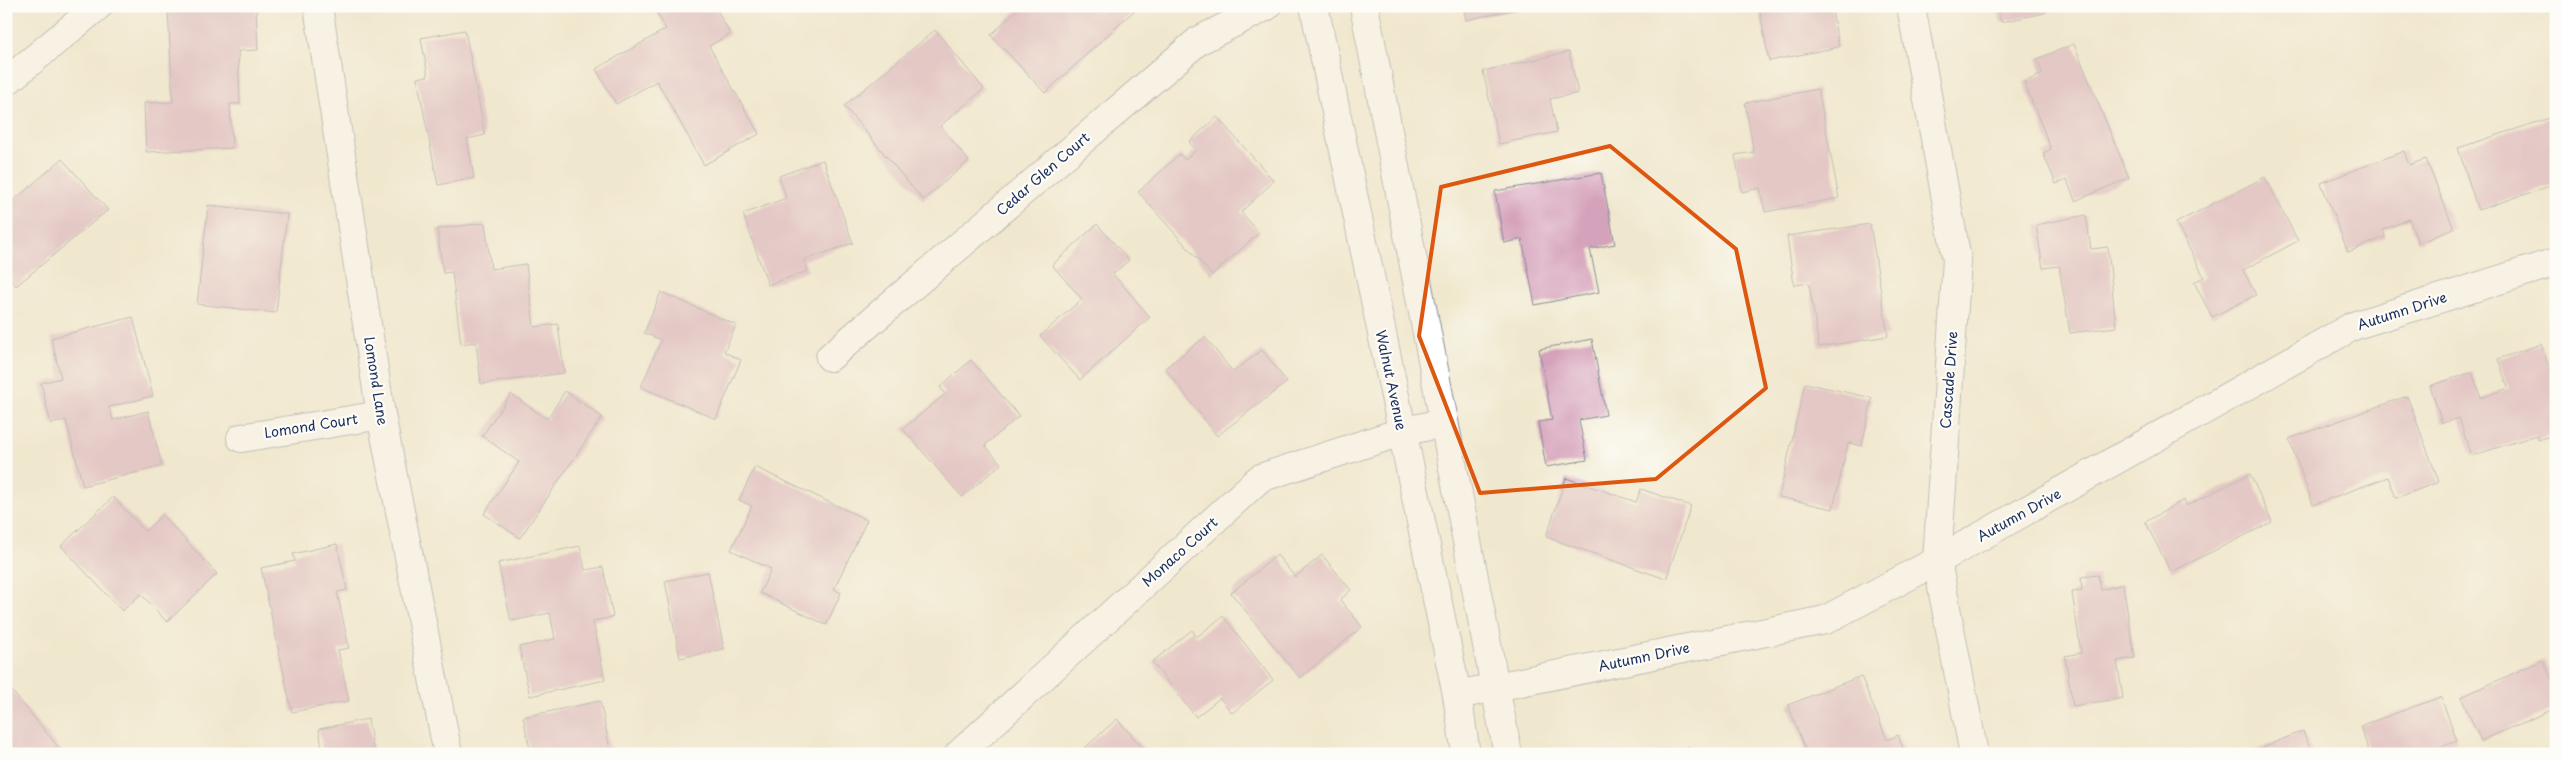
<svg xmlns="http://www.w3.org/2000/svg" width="2562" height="760" font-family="'Playpen Sans',sans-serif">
  <rect width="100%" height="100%" fill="#fdfcf7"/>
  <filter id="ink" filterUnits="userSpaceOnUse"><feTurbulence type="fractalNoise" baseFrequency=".02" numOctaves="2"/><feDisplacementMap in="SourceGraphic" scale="10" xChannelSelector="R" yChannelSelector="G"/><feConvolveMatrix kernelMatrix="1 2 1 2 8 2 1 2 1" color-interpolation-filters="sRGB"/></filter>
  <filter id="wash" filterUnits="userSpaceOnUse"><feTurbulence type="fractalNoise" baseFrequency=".0096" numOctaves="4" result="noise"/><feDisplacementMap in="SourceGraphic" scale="20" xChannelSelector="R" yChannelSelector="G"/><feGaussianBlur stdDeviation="1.12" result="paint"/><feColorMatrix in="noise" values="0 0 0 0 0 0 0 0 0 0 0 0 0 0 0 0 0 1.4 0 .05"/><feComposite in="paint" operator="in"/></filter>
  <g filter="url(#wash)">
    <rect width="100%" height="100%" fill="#f0e8ce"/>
    <g id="blocks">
      <!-- building -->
      <g fill="#d5a2bb">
        <polygon points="256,6 258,50 238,51 240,104 230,104 232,148 146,152 144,103 173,102 168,10"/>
        <polygon points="653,6 715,6 730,34 709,46 759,134 704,165 657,81 616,104 596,69 666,29"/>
        <polygon points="1021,6 1136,6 1137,8 1045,93 991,35"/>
        <polygon points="1463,6 1527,6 1527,7 1466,20"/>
        <polygon points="1759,6 1831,6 1839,47 1769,61"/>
        <polygon points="1997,6 2051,6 2045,13 2001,22"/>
        <polygon points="465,30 485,135 467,139 474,178 438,185 417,78 428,76 421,38"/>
        <polygon points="935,30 984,89 940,126 969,161 923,200 844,106"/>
        <polygon points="2074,44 2129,178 2075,201 2067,180 2056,184 2043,153 2051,149 2024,82 2043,74 2037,59"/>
        <polygon points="1569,52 1578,93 1550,99 1557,132 1499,144 1483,71"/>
        <polygon points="1818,89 1839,198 1765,212 1760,188 1742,192 1735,155 1754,152 1745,103"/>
        <polygon points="2556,116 2556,184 2478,210 2458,148"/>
        <polygon points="1217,117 1274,181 1241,212 1259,233 1212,275 1138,192 1180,154 1185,160 1196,150 1189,142"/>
        <polygon points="2404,151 2409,165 2426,159 2454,229 2418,243 2409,219 2383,230 2385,237 2348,252 2321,183"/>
        <polygon points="62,159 108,210 16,286 6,274 6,207"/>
        <polygon points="823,160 853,243 804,260 808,271 768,285 743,214 786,198 779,176"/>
        <polygon points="1601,173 1615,244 1590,249 1599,292 1535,305 1522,239 1504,243 1495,191"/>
        <polygon points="2265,177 2298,241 2243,270 2256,295 2212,317 2194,282 2204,277 2176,223"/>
        <polygon points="208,205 287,214 276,313 197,304"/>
        <polygon points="2086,215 2091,249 2108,247 2116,327 2070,333 2059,266 2043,268 2036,225"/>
        <polygon points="485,223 491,269 526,264 534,327 558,324 564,373 481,384 476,342 461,344 452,272 443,273 437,229"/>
        <polygon points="1097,224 1129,260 1113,274 1150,317 1080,380 1040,336 1082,299 1052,265"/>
        <polygon points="1870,224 1888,336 1819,347 1809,283 1794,285 1787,236"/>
        <polygon points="661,292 736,325 724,352 741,360 716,419 641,387 661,340 644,333"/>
        <polygon points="133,317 153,396 109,407 113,420 148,411 162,466 83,486 66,420 51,424 41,383 61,378 51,338"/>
        <polygon points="1205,337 1233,372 1262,350 1287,382 1217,436 1165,368"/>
        <polygon points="1592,339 1606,415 1579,420 1587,460 1546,467 1538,422 1552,420 1539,349"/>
        <polygon points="2541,344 2556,387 2556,434 2538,440 2537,435 2471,456 2459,418 2442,423 2430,386 2472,372 2481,398 2508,388 2498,359"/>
        <polygon points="971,360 1019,416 985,445 1001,464 962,497 903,429 945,394 940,387"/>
        <polygon points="1805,383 1872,398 1862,446 1848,443 1833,509 1779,497"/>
        <polygon points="565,391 602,417 520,538 484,514 519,462 482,436 511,394 547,419"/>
        <polygon points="2407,396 2439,482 2396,498 2388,477 2313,505 2289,439"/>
        <polygon points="755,467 867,520 834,589 841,593 826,625 760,593 771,569 731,550 752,506 739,500"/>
        <polygon points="2250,474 2272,522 2171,572 2145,522 2184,500 2186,506"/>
        <polygon points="1566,478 1636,502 1641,489 1691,506 1666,579 1546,537"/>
        <polygon points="113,497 145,531 162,515 217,574 167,622 141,594 122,611 61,546"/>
        <polygon points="337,544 347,590 337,592 349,648 338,650 349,701 292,712 261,568 295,561 293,554"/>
        <polygon points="580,546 585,570 603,567 613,617 593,621 605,680 530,696 519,647 555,639 550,613 511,621 498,563"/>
        <polygon points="1277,555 1295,577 1322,555 1351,590 1340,600 1362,627 1300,678 1231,593"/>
        <polygon points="708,572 724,649 680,658 665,581"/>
        <polygon points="2098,575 2101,590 2123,584 2135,658 2117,661 2123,698 2073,706 2065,656 2081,653 2072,592 2082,591 2081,577"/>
        <polygon points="1223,616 1273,680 1232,713 1220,698 1196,717 1152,662 1192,630 1197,637"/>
        <polygon points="2543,660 2556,688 2556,708 2481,741 2461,697"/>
        <polygon points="1861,676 1887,740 1898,735 1905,754 1807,754 1788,705"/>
        <polygon points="8,686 64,754 6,754"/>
        <polygon points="2441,697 2457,741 2422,754 2370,754 2360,726"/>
        <polygon points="600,701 611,754 531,754 523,717"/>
        <polygon points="368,719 374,754 323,754 319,729"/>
        <polygon points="1117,719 1148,754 1078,754"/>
        <polygon points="2303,731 2313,754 2246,754"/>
        <polygon points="1688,747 1690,754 1653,754 1653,753"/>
      </g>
    </g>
  </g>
  <g filter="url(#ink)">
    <use href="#blocks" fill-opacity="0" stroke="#868c96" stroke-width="1"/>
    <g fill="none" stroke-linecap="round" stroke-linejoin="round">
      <!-- street casing -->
      <g stroke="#868c96" stroke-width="30">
        <g id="street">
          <polyline points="318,6 381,415 448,754"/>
          <polyline points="1911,6 1957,260 1937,561 1974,754"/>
          <polyline points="6,82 98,6"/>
          <polyline points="830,357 1198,41 1267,6"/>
          <polyline points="241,438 381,415"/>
          <polyline points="1457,695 1825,620 1937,561 2353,326 2556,262"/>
          <polyline points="959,754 1260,478 1401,432 1442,423"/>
        </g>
      </g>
      <!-- secondary casing -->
      <g stroke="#868c96" stroke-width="30">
        <g id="secondary">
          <polyline points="1314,6 1457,695 1466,754"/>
          <polyline points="1364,6 1508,754"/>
        </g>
      </g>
      <!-- street -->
      <use href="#street" stroke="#fff" stroke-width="28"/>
      <!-- secondary -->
      <use href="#secondary" stroke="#fff" stroke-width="28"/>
    </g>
  </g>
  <!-- marked area -->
  <path d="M0 0H2562V760H0ZM1610 146 1736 249 1766 388 1656 479 1480 493 1419 336 1441 187Z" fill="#f0e8ce" fill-opacity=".55" fill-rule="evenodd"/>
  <path fill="none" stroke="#de5710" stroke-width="4" stroke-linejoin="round" d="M1610 146 1736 249 1766 388 1656 479 1480 493 1419 336 1441 187Z"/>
  <g text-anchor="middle" stroke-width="4.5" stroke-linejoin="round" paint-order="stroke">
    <!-- street labels -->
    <g font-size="14" fill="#1b2f5e" stroke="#fdfcf7">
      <text transform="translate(1043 174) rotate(-41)" y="5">Cedar Glen Court</text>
      <text transform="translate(2402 311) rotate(-18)" y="5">Autumn Drive</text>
      <text transform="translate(1391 380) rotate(78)" y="5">Walnut Avenue</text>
      <text transform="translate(1949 380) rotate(-86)" y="5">Cascade Drive</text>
      <text transform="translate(376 381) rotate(81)" y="5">Lomond Lane</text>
      <text transform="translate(311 426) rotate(-9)" y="5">Lomond Court</text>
      <text transform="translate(2019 515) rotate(-29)" y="5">Autumn Drive</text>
      <text transform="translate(1180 552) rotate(-42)" y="5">Monaco Court</text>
      <text transform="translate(1644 657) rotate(-12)" y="5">Autumn Drive</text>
    </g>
  </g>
  <!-- margin -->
  <rect width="2562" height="760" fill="none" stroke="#fdfcf7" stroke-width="25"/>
</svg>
